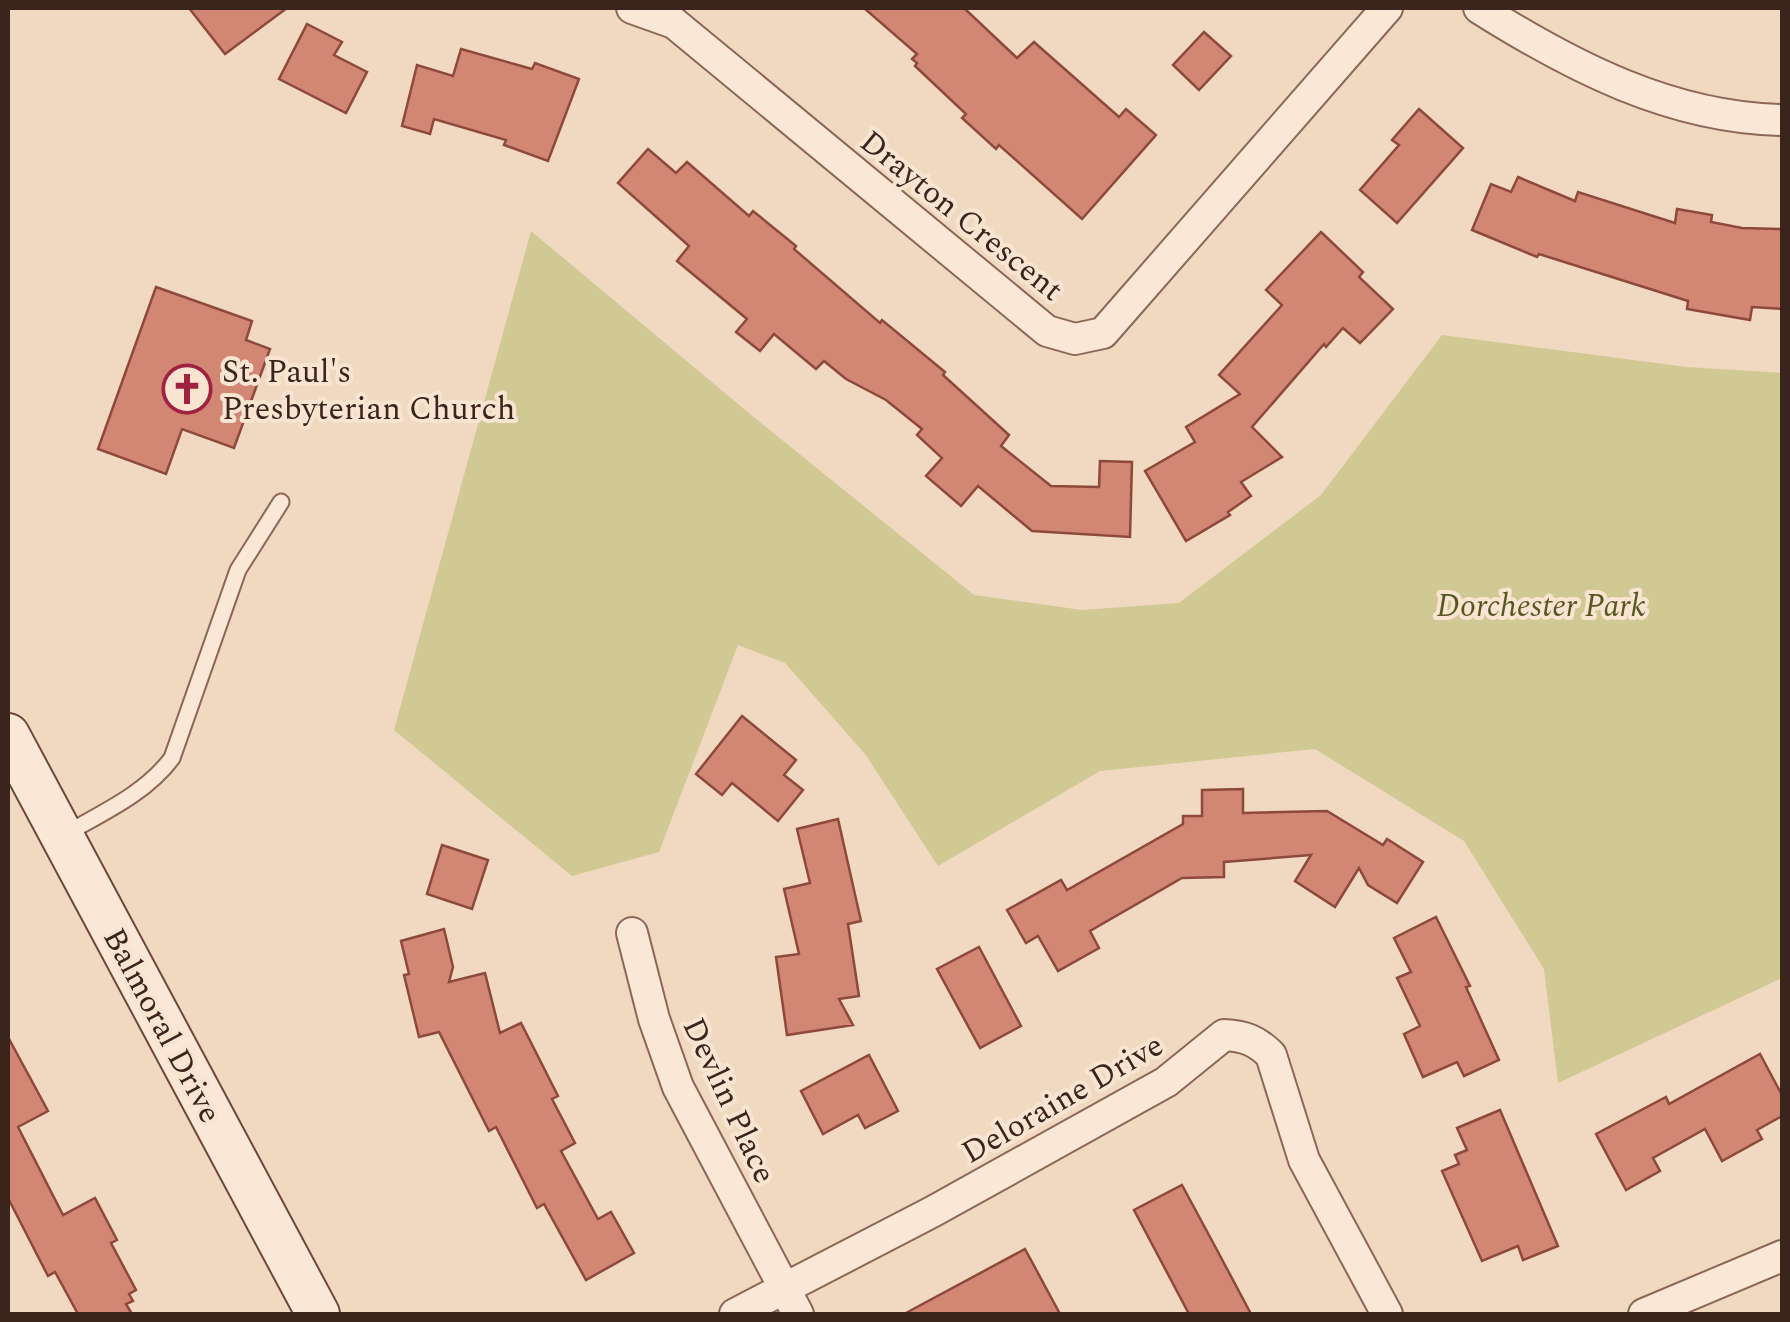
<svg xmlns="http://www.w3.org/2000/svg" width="1790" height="1322" font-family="Spectral,serif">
  <rect width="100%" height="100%" fill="#f1d8c1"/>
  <!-- green -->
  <polygon fill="#d0c994" points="531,231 756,419 974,595 1082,610 1179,603 1321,495 1442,335 1687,367 1782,373 1782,978 1558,1083 1544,969 1464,841 1315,749 1100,771 938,866 865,754 785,663 738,645 659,852 572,876 394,730"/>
  <!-- building -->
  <g fill="#d28674" stroke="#8d493b" stroke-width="2.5">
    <polygon points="189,8 287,8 225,54"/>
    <polygon points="864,8 964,8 1017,58 1034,42 1119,117 1126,109 1156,135 1082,219 999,145 996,149 962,118 966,114 915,66 917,63 912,59 917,54"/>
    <polygon points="307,24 342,42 334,55 367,72 346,113 279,79"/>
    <polygon points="1204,32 1231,56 1199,90 1173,65"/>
    <polygon points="461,49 532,69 535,63 579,79 548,161 504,145 506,140 434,119 430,134 402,126 417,65 453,76"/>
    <polygon points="1419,109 1463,148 1397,223 1360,190 1399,145 1392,140"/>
    <polygon points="648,149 676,173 687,162 749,216 753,211 796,246 794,249 880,323 882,320 945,372 943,375 1009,435 1001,446 1051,486 1099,487 1100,461 1132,462 1130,537 1032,531 978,486 961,506 926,476 942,458 917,435 922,429 886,400 846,379 824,361 816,369 774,334 760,351 736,332 747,319 677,261 689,246 618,183"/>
    <polygon points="1518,177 1575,201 1578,192 1675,223 1677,209 1712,215 1711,222 1742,228 1782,229 1782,309 1752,307 1750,320 1687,309 1688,301 1539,254 1537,257 1472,230 1491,184 1511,192"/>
    <polygon points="1321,232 1363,272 1359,277 1393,309 1360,343 1343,328 1326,347 1324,344 1252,427 1282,457 1241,482 1251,496 1228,512 1230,515 1186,541 1145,471 1195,442 1186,427 1240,394 1219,375 1282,305 1266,290"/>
    <polygon points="156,287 252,321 246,340 270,349 234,448 182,429 166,474 98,449"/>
    <polygon points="742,716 796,760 784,775 803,790 778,821 732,783 722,795 696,774"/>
    <polygon points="1243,789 1243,813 1327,811 1383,845 1387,839 1423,862 1397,903 1368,885 1359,868 1335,907 1295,881 1311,855 1224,862 1224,877 1182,878 1090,931 1099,948 1058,971 1038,936 1026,943 1007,910 1061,880 1067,890 1183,824 1183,816 1202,816 1202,790"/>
    <polygon points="838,819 861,921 848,924 859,996 839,999 853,1025 787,1035 776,957 799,954 784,889 810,883 797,829"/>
    <polygon points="442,845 488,860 472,909 427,894"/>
    <polygon points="1436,917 1470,986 1466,987 1499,1060 1464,1076 1457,1062 1423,1077 1404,1034 1420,1026 1397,978 1411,972 1394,938"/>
    <polygon points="444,929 453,967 449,982 485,973 500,1033 521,1023 558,1096 552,1099 575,1143 561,1151 598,1219 611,1212 634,1253 586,1280 544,1204 537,1208 496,1127 489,1131 439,1032 419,1037 404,975 409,974 401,941"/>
    <polygon points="979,947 1021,1026 980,1048 937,969"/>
    <polygon points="8,1037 48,1111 18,1127 63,1215 95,1198 117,1240 111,1243 136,1290 129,1294 133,1301 126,1304 132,1314 78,1314 55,1272 48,1276 8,1198"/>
    <polygon points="1760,1054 1782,1095 1782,1116 1757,1130 1762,1139 1722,1161 1705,1129 1653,1158 1660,1171 1626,1190 1596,1134 1666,1097 1669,1104"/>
    <polygon points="869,1055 898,1111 865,1128 858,1115 823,1134 801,1091"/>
    <polygon points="1500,1110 1558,1246 1523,1260 1518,1246 1482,1261 1442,1171 1459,1164 1455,1155 1467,1150 1457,1128"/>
    <polygon points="1182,1185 1217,1250 1251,1314 1189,1314 1134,1210"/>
    <polygon points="1025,1249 1060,1314 904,1314"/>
  </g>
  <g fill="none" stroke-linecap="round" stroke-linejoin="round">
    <!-- lane casing -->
    <g stroke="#8c6757" stroke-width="19">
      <path id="lane" d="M67 833C104 812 146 793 172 758L238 570 281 502"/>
    </g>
    <!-- street casing -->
    <g stroke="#8c6757" stroke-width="34">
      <g id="street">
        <polyline points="632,8 674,23 1047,331 1075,339 1103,333 1387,8"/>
        <path d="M1479 8C1571 66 1671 118 1782 120"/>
        <polyline points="632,933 654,1019 678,1087 798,1314"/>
        <path d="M735 1314 932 1212 1166 1082 1224 1035C1245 1036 1257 1041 1271 1055L1304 1160 1387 1314"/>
        <polyline points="1644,1314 1782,1256"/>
      </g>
    </g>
    <!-- secondary casing -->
    <g stroke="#6d483a" stroke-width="46">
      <polyline id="secondary" points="8,735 318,1314"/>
    </g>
    <!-- lane -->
    <use href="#lane" stroke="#fbe7d5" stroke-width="15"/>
    <!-- street -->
    <use href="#street" stroke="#fbe7d5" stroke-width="30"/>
    <!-- secondary -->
    <use href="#secondary" stroke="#fbe7d5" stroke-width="42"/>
  </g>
  <!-- icons -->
  <defs>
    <g id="church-ring" transform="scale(2.5)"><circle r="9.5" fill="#f8e4d1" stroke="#9f2340" stroke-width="1.5"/><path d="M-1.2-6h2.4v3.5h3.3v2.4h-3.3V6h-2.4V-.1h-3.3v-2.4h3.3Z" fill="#9f2340"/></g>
  </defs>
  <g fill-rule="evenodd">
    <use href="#church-ring" x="187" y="389"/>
  </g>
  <g text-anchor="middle" stroke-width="8" stroke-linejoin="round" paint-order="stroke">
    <!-- street labels -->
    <g font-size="32" fill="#3a241c" stroke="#f8e4d1">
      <text transform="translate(962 215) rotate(39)" y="11">Drayton Crescent</text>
      <text transform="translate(163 1025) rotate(62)" y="11">Balmoral Drive</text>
      <text transform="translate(1062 1098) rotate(-30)" y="11">Deloraine Drive</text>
      <text transform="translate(730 1100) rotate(65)" y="11">Devlin Place</text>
    </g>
    <!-- poi labels -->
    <g font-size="32" fill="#3a241c" stroke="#f8e4d1" text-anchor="start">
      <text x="222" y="382">St. Paul's<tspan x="222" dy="37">Presbyterian Church</tspan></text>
    </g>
    <!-- park labels -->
    <g font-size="32" font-style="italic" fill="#575821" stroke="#f8e4d1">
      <text x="1541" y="616">Dorchester Park</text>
    </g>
  </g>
  <!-- border -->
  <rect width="1790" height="1322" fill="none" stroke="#3a241c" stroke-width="20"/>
</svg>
